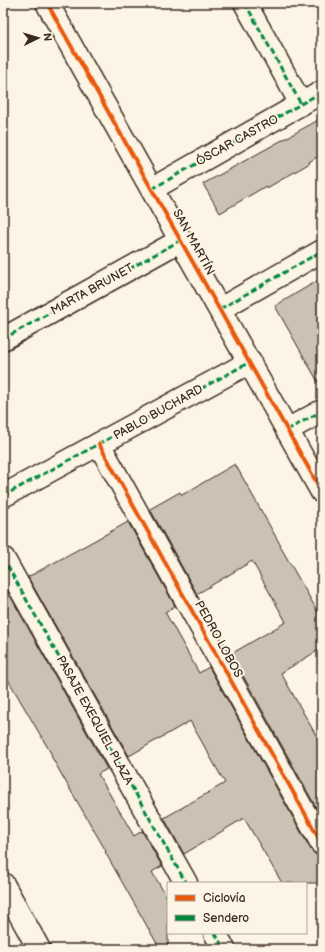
<svg xmlns="http://www.w3.org/2000/svg" width="325" height="952" font-family="'Balsamiq Sans',sans-serif">
  <rect width="100%" height="100%" fill="#fcf5e5"/>
  <filter id="ink" filterUnits="userSpaceOnUse"><feTurbulence type="fractalNoise" baseFrequency=".025" numOctaves="2"/><feDisplacementMap in="SourceGraphic" scale="8" xChannelSelector="R" yChannelSelector="G"/><feConvolveMatrix kernelMatrix="1 2 1 2 8 2 1 2 1" color-interpolation-filters="sRGB"/></filter>
  <g filter="url(#ink)">
    <!-- building -->
    <g fill="#ccc2b3" stroke="#3b2a1e">
      <polygon points="322,118 322,154 309,162 310,163 267,188 266,186 220,213 203,184"/>
      <polygon points="322,278 322,389 275,306"/>
      <polygon points="235,464 281,546 280,546 322,619 322,648 281,673 322,746 322,818 231,654 286,622 252,561 197,594 150,509 180,492 182,495"/>
      <polygon points="128,522 175,606 165,612 199,673 209,667 311,850 316,855 322,856 322,883 282,883 244,818 184,854 164,818 225,783 221,776 190,721 129,756 28,577"/>
      <polygon points="7,590 107,769 98,774 134,836 142,831 162,866 152,872 168,899 168,949 160,949 105,852 106,851 71,791 51,756 52,755 3,671 3,592"/>
    </g>
    <g fill="none" stroke-linecap="round" stroke-linejoin="round">
      <!-- street casing -->
      <g stroke="#3b2a1e" stroke-width="25">
        <g id="street">
          <polyline points="47,3 322,492"/>
          <polyline points="245,3 301,104"/>
          <polyline points="152,189 322,92"/>
          <polyline points="220,309 322,251"/>
          <polyline points="3,339 181,240"/>
          <polyline points="287,430 322,411"/>
          <polyline points="99,444 322,844"/>
          <polyline points="3,496 250,362"/>
          <polyline points="3,558 186,883"/>
          <polyline points="3,884 39,949"/>
          <polyline points="215,933 224,949"/>
        </g>
      </g>
      <!-- street -->
      <use href="#street" stroke="#fcf5e5" stroke-width="22"/>
      <!-- quiet -->
      <g stroke="#00873e" stroke-width="3" stroke-dasharray="6 3" stroke-linecap="butt">
        <polyline points="245,3 301,104"/>
        <polyline points="152,189 322,92"/>
        <polyline points="220,309 322,251"/>
        <polyline points="3,339 181,240"/>
        <polyline points="287,430 322,411"/>
        <polyline points="3,496 250,362"/>
        <polyline points="3,558 186,883"/>
        <polyline points="215,933 224,949"/>
      </g>
      <!-- cycleway casing -->
      <g stroke="#fcf5e5" stroke-width="6">
        <g id="cycleway">
          <polyline points="47,3 322,492"/>
          <polyline points="99,444 322,844"/>
        </g>
      </g>
      <!-- cycleway -->
      <use href="#cycleway" stroke="#e8590c" stroke-width="4"/>
    </g>
  </g>
  <g text-anchor="middle" stroke-width="4" stroke-linejoin="round" paint-order="stroke">
    <!-- street labels -->
    <g font-size="12" fill="#3b2a1e" stroke="#fcf5e5">
      <text transform="translate(237 140) rotate(-29)" y="4">ÓSCAR CASTRO</text>
      <text transform="translate(194 242) rotate(61)" y="4">SAN MARTÍN</text>
      <text transform="translate(92 289) rotate(-29)" y="4">MARTA BRUNET</text>
      <text transform="translate(158 412) rotate(-29)" y="4">PABLO BUCHARD</text>
      <text transform="translate(219 639) rotate(61)" y="4">PEDRO LOBOS</text>
      <text transform="translate(95 720) rotate(61)" y="4">PASAJE EXEQUIEL PLAZA</text>
    </g>
  </g>
  <!-- margin -->
  <rect width="325" height="952" fill="none" stroke="#fcf5e5" stroke-width="16"/>
  <rect x="8" y="8" width="309" height="936" fill="none" stroke="#3b2a1e" stroke-width="1.5" filter="url(#ink)"/>
  <!-- legend -->
  <rect x="167" y="882" width="140" height="52" fill="#fcf5e5" stroke="#afa495"/>
  <rect x="175" y="895" width="20" height="6" fill="#e8590c" stroke="#afa495"/>
  <text x="203" y="902" font-size="12" fill="#3b2a1e">Ciclovía</text>
  <rect x="175" y="915" width="20" height="6" fill="#00873e" stroke="#afa495"/>
  <text x="203" y="922" font-size="12" fill="#3b2a1e">Sendero</text>
  <!-- north arrow -->
  <g transform="translate(38 38) rotate(85)" stroke="#fcf5e5" stroke-width="3" paint-order="stroke">
  <path d="M0-3L7 15L0 10L-7 15Z" fill="#3b2a1e"/>
  <text y="-6" font-size="11" font-weight="bold" text-anchor="middle" fill="#3b2a1e">N</text>
  </g>
</svg>
